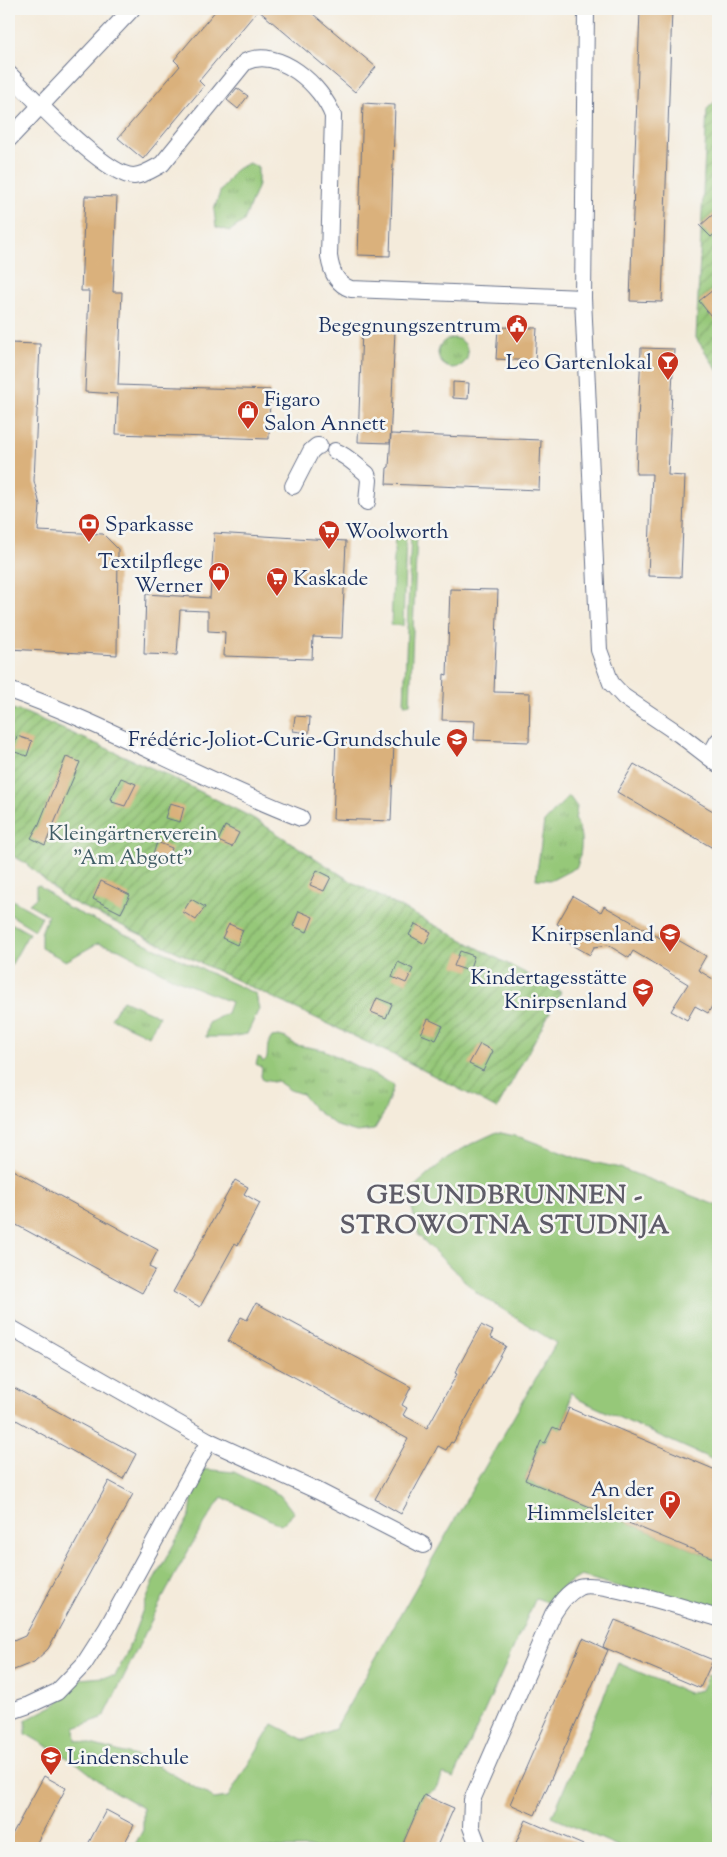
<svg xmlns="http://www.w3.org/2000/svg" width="727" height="1857" font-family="'Sorts Mill Goudy',serif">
  <defs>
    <pattern id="park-tufts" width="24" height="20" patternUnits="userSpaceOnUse" patternTransform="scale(1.25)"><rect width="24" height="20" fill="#96c879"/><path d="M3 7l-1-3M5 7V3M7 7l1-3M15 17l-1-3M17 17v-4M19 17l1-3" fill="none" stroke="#7aa366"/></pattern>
    <pattern id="garden-furrows" width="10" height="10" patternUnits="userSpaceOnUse" patternTransform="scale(1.25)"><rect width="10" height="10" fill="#96c879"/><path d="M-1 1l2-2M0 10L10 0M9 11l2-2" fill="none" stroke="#7aa366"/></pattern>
  </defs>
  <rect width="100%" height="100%" fill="#f6f6f2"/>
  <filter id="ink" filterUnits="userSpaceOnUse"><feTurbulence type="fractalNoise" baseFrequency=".02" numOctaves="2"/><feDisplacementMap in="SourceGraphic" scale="10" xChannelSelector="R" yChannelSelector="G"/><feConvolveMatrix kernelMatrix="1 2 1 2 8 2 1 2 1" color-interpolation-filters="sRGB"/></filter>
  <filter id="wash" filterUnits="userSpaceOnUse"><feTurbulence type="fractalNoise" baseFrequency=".0096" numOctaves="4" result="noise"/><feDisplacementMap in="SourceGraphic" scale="20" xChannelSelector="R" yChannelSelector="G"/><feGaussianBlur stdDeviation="1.12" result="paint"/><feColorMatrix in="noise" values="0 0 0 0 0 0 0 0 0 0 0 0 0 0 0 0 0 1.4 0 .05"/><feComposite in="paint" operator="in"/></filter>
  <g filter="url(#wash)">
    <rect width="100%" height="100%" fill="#f4ebdb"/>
    <!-- grass -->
    <g fill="#96c879" stroke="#587c6c">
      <polygon points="411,532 417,533 410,704 404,704"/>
      <polygon points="395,534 406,535 403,626 391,625"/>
      <polygon points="39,885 68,908 256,994 259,1009 247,1034 230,1037 206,1037 208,1023 227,1013 231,1002 175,979 119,949 98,943 66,961 41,948 41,933 48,915 29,904 36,898 36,886"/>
      <polygon points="9,898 42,917 35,930 9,914"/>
      <polygon points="9,922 29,933 9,969"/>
      <path d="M497 1132 523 1138 579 1159 620 1168 718 1206V1462L580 1400 570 1392 569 1408 560 1430 553 1427 545 1443 541 1441 525 1480 718 1560V1615L581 1576 561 1588 550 1603 536 1598 454 1778 443 1774 437 1788 424 1795 401 1848H133L143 1830V1808L108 1788 78 1764 26 1734V1720L55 1705 80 1679 115 1676 125 1657 154 1580 190 1515 192 1500 188 1487 201 1469 234 1472 280 1495 294 1513 281 1525 222 1497C176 1563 140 1645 104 1717L75 1728 76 1740 147 1759 214 1799 228 1797 273 1724 304 1740 335 1729 556 1343 477 1293 419 1236 408 1192 447 1158 471 1144Z"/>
      <polygon points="618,1663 688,1693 701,1690 708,1675 718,1679 718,1848 622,1848 552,1817"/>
    </g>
    <!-- park -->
    <g fill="url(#park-tufts)" stroke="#587c6c">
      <polygon points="249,163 258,167 258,185 244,221 230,231 216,227 214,210 220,192 235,170"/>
      <circle cx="453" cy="353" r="15"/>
      <path d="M569 796 577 807 575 820C584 835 582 850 577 867L552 880 536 879 544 822Z"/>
      <polygon points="123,1000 159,1016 149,1036 111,1018"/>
      <path d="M279 1036 286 1038 296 1045 324 1050 394 1085 383 1115 374 1130 357 1132 337 1126 314 1109 302 1094 290 1090 277 1081 273 1082 263 1080 261 1076 262 1068 256 1064 258 1057 261 1058 263 1062 267 1058C268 1049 266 1045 272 1037Z"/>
    </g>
    <!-- garden -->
    <g fill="url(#garden-furrows)" stroke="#587c6c">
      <polygon points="718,99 718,371 696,338 707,109"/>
      <polygon points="9,708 26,713 165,774 253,818 349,880 561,992 497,1109 404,1060 66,899 24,862 9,854"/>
    </g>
    <g id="blocks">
      <!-- building -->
      <g fill="#dab17c">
        <polygon points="217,9 307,9 376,67 355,92 258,10 199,81 204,86 143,159 118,138 180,66 174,60"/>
        <polygon points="640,9 672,9 662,302 630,301"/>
        <polygon points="237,88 248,96 238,109 227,100"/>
        <polygon points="363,103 395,105 390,256 358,255"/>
        <polygon points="85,196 117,197 113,292 122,292 118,385 270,390 269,439 116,434 118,394 85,392 89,291 81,291"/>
        <polygon points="718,210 718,231 711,237 700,226"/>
        <polygon points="718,286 718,325 699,301"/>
        <polygon points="498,327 537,328 535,361 496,359"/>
        <polygon points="362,328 395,330 390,443 358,442"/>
        <polygon points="9,343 40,344 34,481 40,505 38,531 103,534 118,549 117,655 9,649"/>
        <polygon points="641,348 674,349 668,475 685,476 681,577 648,576 652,474 636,474"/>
        <polygon points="453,382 469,383 468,399 453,398"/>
        <polygon points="391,434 541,440 539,490 386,484 387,468 389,467"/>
        <polygon points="214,533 346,541 342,638 313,637 312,659 224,656 225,632 208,631 208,611 180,610 177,655 144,654 146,594 210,598"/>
        <polygon points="450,589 498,590 494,692 530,693 529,742 474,740 475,721 442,720 444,674 447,675"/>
        <polygon points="295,716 310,717 309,733 293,731"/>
        <polygon points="17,736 32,741 27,756 12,751"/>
        <polygon points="336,739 394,742 391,821 333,819"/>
        <polygon points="66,757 80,762 45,845 31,838 39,824"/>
        <polygon points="634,764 718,814 718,851 617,792"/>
        <polygon points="121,778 136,784 125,806 112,802 113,800 111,799"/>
        <polygon points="170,803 184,807 180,822 165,818"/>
        <polygon points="225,826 239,833 232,847 218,841"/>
        <polygon points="157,842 172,848 167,863 152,858"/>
        <polygon points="317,870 331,877 324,891 310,885"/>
        <polygon points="101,881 130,895 121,913 93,899"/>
        <polygon points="573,896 601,912 604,906 660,938 664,932 706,956 698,970 718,982 718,996 708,1013 695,1006 687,1020 671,1011 688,984 633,951 629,958 608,945 594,947 590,955 564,940 569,931 557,924"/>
        <polygon points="191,899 205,907 196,920 183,912"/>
        <polygon points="299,911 313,917 307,932 293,926"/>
        <polygon points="229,924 243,930 237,945 222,938"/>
        <polygon points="415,924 431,932 425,944 409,935"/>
        <polygon points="460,951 474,956 469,971 454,966"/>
        <polygon points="398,962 413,969 406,983 392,977"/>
        <polygon points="377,998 392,1004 386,1018 371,1012"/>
        <polygon points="428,1019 443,1026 436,1040 421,1034"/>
        <polygon points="480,1044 493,1051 483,1071 469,1064"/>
        <polygon points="9,1168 158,1250 149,1267 155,1270 142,1293 9,1221"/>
        <polygon points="235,1180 248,1187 244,1194 260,1203 238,1245 235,1243 200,1307 173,1292"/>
        <polygon points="256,1303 411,1387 402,1405 407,1408 403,1415 427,1428 457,1374 455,1373 481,1325 493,1331 490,1337 506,1346 453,1443 451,1442 446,1450 438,1446 401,1514 375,1499 408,1439 228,1341 241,1317 247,1320"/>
        <polygon points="9,1385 136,1454 123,1479 9,1416"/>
        <polygon points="569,1408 718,1471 718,1560 525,1480 541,1441 545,1443 553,1427 560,1430"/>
        <polygon points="109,1481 133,1494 48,1649 34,1662 9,1672 9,1643 25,1636"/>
        <polygon points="615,1620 713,1660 700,1688 603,1647"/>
        <polygon points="583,1638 608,1650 535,1815 510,1804"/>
        <polygon points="44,1776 66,1788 34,1848 9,1848 9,1840"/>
        <polygon points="424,1795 454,1808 436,1848 401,1848"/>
        <polygon points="106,1810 134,1825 122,1848 86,1848"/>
        <polygon points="526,1820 590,1848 524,1848 515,1845"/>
      </g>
    </g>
  </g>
  <g filter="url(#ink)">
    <use href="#blocks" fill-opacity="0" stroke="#67718a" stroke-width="1"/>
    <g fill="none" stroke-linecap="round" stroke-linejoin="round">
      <!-- minor casing -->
      <g stroke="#67718a" stroke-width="18">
        <g id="minor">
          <polyline points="586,9 583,298 599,650 611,683 624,697 679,734 718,764"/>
          <path d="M9 74C31 95 106 177 134 176 144 175 153 169 162 164L245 62C279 46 322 86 333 116L329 256C331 271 336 284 351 289L583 298"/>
          <polyline points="9,139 132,9"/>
          <path d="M335 451C346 455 357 466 367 474L369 480 367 502"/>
          <polyline points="293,486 311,451 317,446 319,446"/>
          <path d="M9 690C109 725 202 780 301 818"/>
          <polyline points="709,757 718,741"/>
          <polyline points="9,1327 209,1441 318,1491 423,1545"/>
          <polyline points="9,1712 29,1705 57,1692 84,1664 107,1628 209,1441"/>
          <path d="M479 1848 471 1827 472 1800 553 1614C560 1603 567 1593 579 1587 596 1579 695 1611 718 1618"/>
        </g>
      </g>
      <!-- minor -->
      <use href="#minor" stroke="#fff" stroke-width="16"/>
    </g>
  </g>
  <!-- icons -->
  <defs>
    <g id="civic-pin" transform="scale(1.125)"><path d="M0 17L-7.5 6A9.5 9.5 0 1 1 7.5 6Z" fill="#c8321e" stroke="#f6f6f2"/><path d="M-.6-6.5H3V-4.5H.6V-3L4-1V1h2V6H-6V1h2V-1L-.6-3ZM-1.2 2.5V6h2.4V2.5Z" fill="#fff"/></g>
    <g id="bar-pin" transform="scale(1.125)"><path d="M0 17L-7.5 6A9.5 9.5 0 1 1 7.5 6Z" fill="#c8321e" stroke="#f6f6f2"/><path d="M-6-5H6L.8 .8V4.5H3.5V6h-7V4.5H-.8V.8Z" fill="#fff"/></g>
    <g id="shop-pin" transform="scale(1.125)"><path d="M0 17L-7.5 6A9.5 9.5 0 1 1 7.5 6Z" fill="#c8321e" stroke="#f6f6f2"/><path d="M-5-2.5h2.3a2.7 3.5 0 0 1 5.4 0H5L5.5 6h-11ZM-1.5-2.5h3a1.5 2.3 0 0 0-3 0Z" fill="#fff"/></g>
    <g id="bank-pin" transform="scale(1.125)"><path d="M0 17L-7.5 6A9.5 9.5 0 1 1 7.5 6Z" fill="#c8321e" stroke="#f6f6f2"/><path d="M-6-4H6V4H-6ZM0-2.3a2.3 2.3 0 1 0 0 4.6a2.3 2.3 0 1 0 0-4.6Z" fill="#fff"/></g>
    <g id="supermarket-pin" transform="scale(1.125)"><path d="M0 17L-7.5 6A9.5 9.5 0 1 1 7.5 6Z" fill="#c8321e" stroke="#f6f6f2"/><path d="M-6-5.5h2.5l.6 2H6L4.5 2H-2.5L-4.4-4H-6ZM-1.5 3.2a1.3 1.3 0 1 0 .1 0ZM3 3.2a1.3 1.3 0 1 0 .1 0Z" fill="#fff"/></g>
    <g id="school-pin" transform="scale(1.125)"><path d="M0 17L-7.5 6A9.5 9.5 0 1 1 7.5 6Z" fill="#c8321e" stroke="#f6f6f2"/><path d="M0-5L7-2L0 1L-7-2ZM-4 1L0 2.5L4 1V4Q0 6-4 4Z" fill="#fff"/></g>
    <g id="parking-pin" transform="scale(1.125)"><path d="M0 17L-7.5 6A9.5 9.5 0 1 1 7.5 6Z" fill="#c8321e" stroke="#f6f6f2"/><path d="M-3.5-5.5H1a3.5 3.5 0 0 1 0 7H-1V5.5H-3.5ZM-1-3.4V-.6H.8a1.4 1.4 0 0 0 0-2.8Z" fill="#fff"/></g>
  </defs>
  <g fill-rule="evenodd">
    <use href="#civic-pin" x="517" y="325"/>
    <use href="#bar-pin" x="668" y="362"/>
    <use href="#shop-pin" x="248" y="411"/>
    <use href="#bank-pin" x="89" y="524"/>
    <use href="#supermarket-pin" x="329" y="531"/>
    <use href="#shop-pin" x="219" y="573"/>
    <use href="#supermarket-pin" x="277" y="578"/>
    <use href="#school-pin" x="457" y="739"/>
    <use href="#school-pin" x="670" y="934"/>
    <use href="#school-pin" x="643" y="989"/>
    <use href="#parking-pin" x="670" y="1501"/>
    <use href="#school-pin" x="51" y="1757"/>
  </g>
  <g text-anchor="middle" stroke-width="5" stroke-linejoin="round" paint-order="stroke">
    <!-- poi labels -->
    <g font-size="21" fill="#1b2f5e" stroke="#f6f6f2" text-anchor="end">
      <text x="501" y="332">Begegnungszentrum</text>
      <text x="652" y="369">Leo Gartenlokal</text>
      <text x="264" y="406" text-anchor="start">Figaro<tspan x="264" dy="24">Salon Annett</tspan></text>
      <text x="105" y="531" text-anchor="start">Sparkasse</text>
      <text x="345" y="538" text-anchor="start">Woolworth</text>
      <text x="203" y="568">Textilpflege<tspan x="203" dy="24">Werner</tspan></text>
      <text x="293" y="585" text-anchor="start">Kaskade</text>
      <text x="441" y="746">Frédéric-Joliot-Curie-Grundschule</text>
      <text x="654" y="941">Knirpsenland</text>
      <text x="627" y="984">Kindertagesstätte<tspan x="627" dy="24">Knirpsenland</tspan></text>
      <text x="654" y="1496">An der<tspan x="654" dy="24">Himmelsleiter</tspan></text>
      <text x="67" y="1764" text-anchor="start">Lindenschule</text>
    </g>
    <!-- park labels -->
    <g font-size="21" fill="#405d66" stroke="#f6f6f2">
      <text x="133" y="840">Kleingärtnerverein<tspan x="133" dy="24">"Am Abgott"</tspan></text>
    </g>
    <!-- district labels -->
    <g font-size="26" font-weight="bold" letter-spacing="1" fill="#5e5c68" stroke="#f6f6f2">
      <text x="505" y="1203">GESUNDBRUNNEN -<tspan x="505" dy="30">STROWOTNA STUDNJA</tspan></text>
    </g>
  </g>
  <!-- margin -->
  <rect width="727" height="1857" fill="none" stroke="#f6f6f2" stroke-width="30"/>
</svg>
